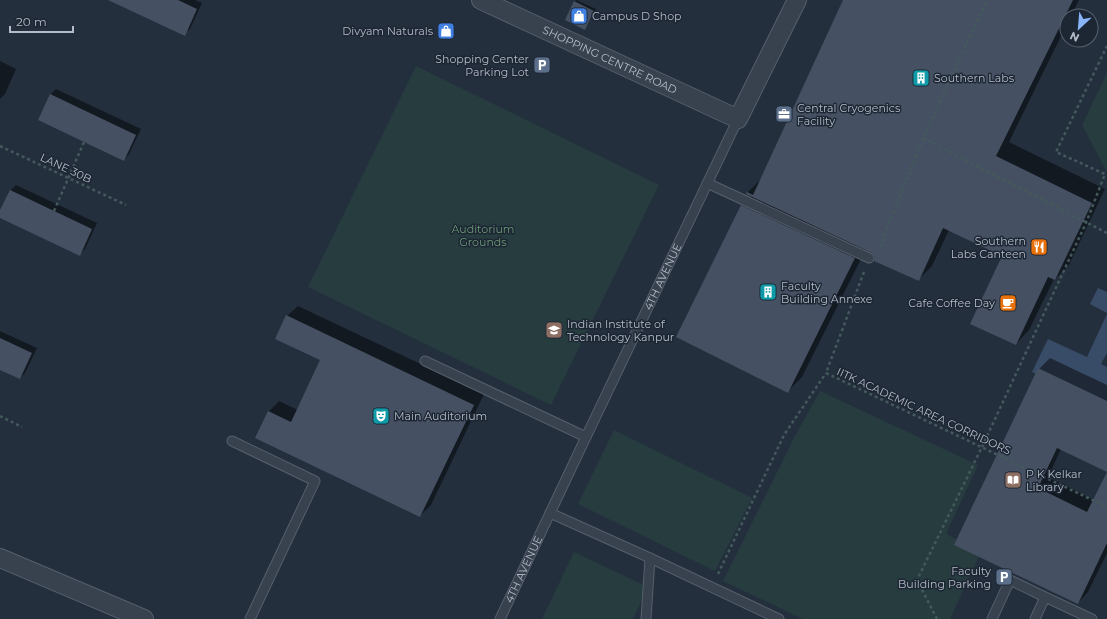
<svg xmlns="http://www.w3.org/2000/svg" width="1107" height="619" font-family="Montserrat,sans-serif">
  <rect width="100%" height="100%" fill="#242f3e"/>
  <!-- green -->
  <g fill="#263c3f">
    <polygon points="416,66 659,185 551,405 308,287"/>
    <polygon points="1107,73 1107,172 1082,125"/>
    <polygon points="820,391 978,465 946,534 981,552 950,619 803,619 723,581 795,436"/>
    <polygon points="614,430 752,498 715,571 578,504"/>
    <polygon points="574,552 648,587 633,619 542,619"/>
  </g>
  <!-- water -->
  <g fill="#394c67">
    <polygon points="1098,288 1107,292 1107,313 1090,304"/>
    <polygon points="1107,314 1107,353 1101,364 1107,367 1107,408 1032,372 1048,339 1087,357"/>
  </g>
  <!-- shadow -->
  <g fill="#0007">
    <polygon points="111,0 195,0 202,3 190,29 184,34"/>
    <polygon points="576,0 596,9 585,29 574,2"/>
    <polygon points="844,0 1079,0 1071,16 1067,16 1067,24 1009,142 1105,189 1069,265 1055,279 1054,279 1029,330 1016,344 1004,255 949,230 932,266 918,280 876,257 872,252 866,249 802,377 788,391 741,206 751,196 747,194 748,192 762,178"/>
    <polygon points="0,61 16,69 5,94 0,99"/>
    <polygon points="56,89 141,129 129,154 124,160 39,120 51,94"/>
    <polygon points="16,185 97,223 85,249 79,255 0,217 0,213 11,190"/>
    <polygon points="298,306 484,394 431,505 420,516 269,411 279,401 298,410 322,360 287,316"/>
    <polygon points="0,331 37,348 25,373 20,378 0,369"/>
    <polygon points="1050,358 1107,385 1107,471 1061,449 1048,477 1094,500 1107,474 1107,553 1088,592 1078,603 955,545 1039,369"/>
  </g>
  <!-- building -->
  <g fill="#455162" fill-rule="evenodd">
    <polygon points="108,0 178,0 197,9 185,36"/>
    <polygon points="843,0 1073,0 996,156 1092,203 1055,280 1048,277 1016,345 970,324 1002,256 943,228 919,281 874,261 875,257 872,253 746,194 747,192 753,195"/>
    <polygon points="574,1 594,11 585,30 565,20"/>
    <polygon points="50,94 136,135 124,161 38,120"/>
    <polygon points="10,190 92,229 80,256 0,218 0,210"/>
    <polygon points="741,205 855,258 788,393 676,337"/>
    <polygon points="286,315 474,405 420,517 255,438 268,411 291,422 320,360 275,339"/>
    <polygon points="0,338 32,353 20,379 0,370"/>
    <path d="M1038 368 1107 401V543L1078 604 954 545ZM1057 448 1107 472 1087 512 1038 488Z"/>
  </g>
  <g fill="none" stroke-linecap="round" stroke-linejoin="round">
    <!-- lane casing -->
    <g stroke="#565f6c" stroke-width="11">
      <g id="lane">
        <polyline points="707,183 869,258"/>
        <polyline points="425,361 586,437"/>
        <polyline points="232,441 315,481 250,619"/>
        <polyline points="550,513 650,558 779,619"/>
        <polyline points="1045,597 1092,619"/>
        <path id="s1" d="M500 619 586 437 738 119"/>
        <polyline points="646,619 650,558"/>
        <polyline points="992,619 1010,580 1045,597 1035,619"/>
      </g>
    </g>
    <!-- street casing -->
    <g stroke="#565f6c" stroke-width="20">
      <g id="street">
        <path id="s2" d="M481 0 738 119 797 0"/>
        <polyline points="0,558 144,619"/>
      </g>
    </g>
    <!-- path -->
    <g stroke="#44595c" stroke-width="2.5" stroke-dasharray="3 3" stroke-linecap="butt">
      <polyline points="923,138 1107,233"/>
      <polyline points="0,146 126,205"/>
      <polyline points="54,211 84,142"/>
      <polyline points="880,247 923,138 987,0"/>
      <polyline points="864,272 826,373 1107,507"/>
      <polyline points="0,416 22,427"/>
      <polyline points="718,574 784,435 826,373"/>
      <polyline points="937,619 917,580 982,447 1086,223 1105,174 1056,152 1107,46"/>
    </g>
    <!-- lane -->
    <use href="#lane" stroke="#38414e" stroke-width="9"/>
    <!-- street -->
    <use href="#street" stroke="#38414e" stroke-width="18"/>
  </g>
  <!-- icons -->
  <defs>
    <g id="shop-square" transform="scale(0.9)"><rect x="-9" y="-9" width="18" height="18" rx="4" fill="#3f7fe0" stroke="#1d2633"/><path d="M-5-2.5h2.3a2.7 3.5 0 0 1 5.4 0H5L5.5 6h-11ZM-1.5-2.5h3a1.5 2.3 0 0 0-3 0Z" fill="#fff"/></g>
    <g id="parking-square" transform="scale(0.9)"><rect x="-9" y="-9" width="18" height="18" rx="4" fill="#5c6f8a" stroke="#1d2633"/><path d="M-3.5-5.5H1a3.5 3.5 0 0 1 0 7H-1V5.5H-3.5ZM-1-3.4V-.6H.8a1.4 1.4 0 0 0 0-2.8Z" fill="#fff"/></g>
    <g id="building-square" transform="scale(0.9)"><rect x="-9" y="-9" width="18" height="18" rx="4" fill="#0f9aa8" stroke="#1d2633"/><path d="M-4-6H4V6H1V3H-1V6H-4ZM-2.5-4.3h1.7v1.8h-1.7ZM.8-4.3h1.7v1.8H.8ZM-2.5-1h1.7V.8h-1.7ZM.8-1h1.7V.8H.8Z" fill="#fff"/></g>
    <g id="office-square" transform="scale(0.9)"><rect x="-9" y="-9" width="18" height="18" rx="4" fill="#5c6f8a" stroke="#1d2633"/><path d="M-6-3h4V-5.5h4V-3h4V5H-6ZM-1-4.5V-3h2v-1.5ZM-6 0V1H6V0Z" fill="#fff"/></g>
    <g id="restaurant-square" transform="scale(0.9)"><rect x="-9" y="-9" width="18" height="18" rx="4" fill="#e8710a" stroke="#1d2633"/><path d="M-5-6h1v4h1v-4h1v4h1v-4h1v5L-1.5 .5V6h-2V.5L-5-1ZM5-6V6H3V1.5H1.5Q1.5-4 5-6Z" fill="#fff"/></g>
    <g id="cafe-square" transform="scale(0.9)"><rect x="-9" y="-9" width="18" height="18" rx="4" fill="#e8710a" stroke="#1d2633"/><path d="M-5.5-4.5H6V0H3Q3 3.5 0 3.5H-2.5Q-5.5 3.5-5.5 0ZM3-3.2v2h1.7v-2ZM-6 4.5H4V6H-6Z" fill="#fff"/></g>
    <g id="university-square" transform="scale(0.9)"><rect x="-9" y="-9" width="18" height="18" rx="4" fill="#8d6e63" stroke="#1d2633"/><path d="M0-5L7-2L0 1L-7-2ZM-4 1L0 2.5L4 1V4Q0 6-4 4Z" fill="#fff"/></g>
    <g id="theatre-square" transform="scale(0.9)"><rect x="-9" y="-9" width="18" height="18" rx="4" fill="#0f9aa8" stroke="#1d2633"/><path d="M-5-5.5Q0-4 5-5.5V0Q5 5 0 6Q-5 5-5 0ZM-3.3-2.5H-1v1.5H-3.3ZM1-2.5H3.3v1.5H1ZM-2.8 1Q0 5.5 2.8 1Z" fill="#fff"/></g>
    <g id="library-square" transform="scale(0.9)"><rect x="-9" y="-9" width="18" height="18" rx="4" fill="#8d6e63" stroke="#1d2633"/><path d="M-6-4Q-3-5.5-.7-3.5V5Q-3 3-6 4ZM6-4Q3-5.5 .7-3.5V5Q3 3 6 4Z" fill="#fff"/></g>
  </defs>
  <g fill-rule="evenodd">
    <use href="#shop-square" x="579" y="16"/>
    <use href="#shop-square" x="446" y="31"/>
    <use href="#parking-square" x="542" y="65"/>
    <use href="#building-square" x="921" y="78"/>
    <use href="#office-square" x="784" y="114"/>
    <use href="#restaurant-square" x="1039" y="247"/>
    <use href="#building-square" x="768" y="292"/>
    <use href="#cafe-square" x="1008" y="303"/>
    <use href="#university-square" x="554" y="330"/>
    <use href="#theatre-square" x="381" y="416"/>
    <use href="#library-square" x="1013" y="480"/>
    <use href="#parking-square" x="1004" y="577"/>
  </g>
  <g text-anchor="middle" stroke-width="3" stroke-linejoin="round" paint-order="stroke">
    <!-- poi labels -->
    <g font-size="11" fill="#b4bcc9" stroke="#1d2633" text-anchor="start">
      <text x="592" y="20">Campus D Shop</text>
      <text x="433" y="35" text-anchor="end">Divyam Naturals</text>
      <text x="529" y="63" text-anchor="end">Shopping Center<tspan x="529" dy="13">Parking Lot</tspan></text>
      <text x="934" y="82">Southern Labs</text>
      <text x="797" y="112">Central Cryogenics<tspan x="797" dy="13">Facility</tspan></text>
      <text x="1026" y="245" text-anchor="end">Southern<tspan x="1026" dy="13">Labs Canteen</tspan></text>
      <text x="781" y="290">Faculty<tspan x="781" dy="13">Building Annexe</tspan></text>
      <text x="995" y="307" text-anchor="end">Cafe Coffee Day</text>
      <text x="567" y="328">Indian Institute of<tspan x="567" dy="13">Technology Kanpur</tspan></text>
      <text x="394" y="420">Main Auditorium</text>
      <text x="1026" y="478">P K Kelkar<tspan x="1026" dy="13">Library</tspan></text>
      <text x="991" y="575" text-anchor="end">Faculty<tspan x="991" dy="13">Building Parking</tspan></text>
    </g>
    <!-- street labels -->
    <g font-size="11" fill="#b4bcc9" stroke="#1d2633">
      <text dy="4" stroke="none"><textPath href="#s2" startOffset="142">SHOPPING CENTRE ROAD</textPath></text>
      <text transform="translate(66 168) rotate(25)" y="4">LANE 30B</text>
      <text dy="4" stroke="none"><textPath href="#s1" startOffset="379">4TH AVENUE</textPath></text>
      <text transform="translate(924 411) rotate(25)" y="4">IITK ACADEMIC AREA CORRIDORS</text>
      <text dy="4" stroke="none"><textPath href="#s1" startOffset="55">4TH AVENUE</textPath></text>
    </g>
    <!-- park labels -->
    <g font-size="11" fill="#6b9a76" stroke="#1d2633">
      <text x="483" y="233">Auditorium<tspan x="483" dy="13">Grounds</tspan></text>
    </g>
  </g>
  <!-- north arrow -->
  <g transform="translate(1079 28) rotate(206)"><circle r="19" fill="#1d2633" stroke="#59626f"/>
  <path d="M0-3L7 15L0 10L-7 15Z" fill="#8ab4f8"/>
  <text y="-6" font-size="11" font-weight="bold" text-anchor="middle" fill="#b4bcc9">N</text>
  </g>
  <!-- scale -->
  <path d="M10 26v6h63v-6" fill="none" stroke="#b4bcc9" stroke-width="2"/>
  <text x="16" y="26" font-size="12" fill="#b4bcc9" stroke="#1d2633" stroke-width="3" paint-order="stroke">20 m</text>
</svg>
